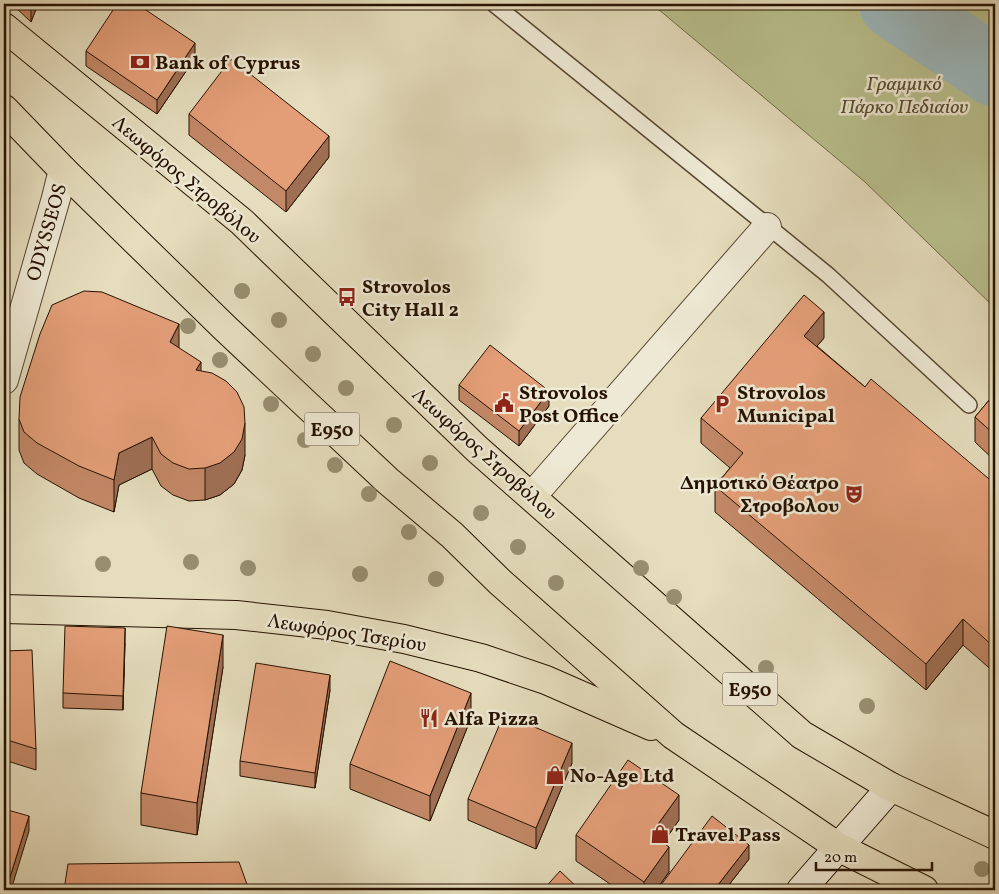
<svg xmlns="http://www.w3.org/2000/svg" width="999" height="894" font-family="Vollkorn,serif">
  <rect width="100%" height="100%" fill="#e5ddbd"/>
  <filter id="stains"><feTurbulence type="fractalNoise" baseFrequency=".004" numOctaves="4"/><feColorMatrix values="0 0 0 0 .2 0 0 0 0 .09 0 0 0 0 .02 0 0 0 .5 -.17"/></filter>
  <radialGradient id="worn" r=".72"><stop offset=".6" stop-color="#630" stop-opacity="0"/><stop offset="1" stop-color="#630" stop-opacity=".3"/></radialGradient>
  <!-- green -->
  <polygon fill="#b9c08e" stroke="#706947" points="652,4 995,4 995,308 865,182"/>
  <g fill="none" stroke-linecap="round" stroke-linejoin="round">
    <!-- river -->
    <polyline stroke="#9cb8bc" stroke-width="70" points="894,4 995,72"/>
    <!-- service casing -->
    <g stroke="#56452f" stroke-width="18">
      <polyline id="service" points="494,4 828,275 969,405"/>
    </g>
    <!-- minor casing -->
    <g stroke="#56452f" stroke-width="30">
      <polyline id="minor" points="532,496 767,227"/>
    </g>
    <!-- tertiary casing -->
    <g stroke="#56452f" stroke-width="30">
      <polyline id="tertiary" points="4,380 56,198 63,170"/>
    </g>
    <!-- secondary casing -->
    <g stroke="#261200" stroke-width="30">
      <polyline id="secondary" points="801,890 891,787"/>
    </g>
    <!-- primary casing -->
    <g stroke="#261200" stroke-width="30">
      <g id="primary">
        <polyline points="4,27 242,222 477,449 802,735 891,787 995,835"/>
        <polyline points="4,109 63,170 225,328 388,481 452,535 500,582 673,735 840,848 924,890"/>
        <polyline points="4,609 236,615 327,625 404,639 481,658 546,680 651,726"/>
      </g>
    </g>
    <!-- service -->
    <use href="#service" stroke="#eee9d4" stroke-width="15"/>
    <!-- minor -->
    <use href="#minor" stroke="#eee9d4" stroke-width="28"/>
    <!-- tertiary -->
    <use href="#tertiary" stroke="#eee9d4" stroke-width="28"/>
    <!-- secondary -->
    <use href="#secondary" stroke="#eee9d4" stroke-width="28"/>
    <!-- primary -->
    <use href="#primary" stroke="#e5ddbd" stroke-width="28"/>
  </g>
  <!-- trees -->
  <g fill="#988f71">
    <circle cx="242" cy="291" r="8"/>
    <circle cx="279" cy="320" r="8"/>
    <circle cx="188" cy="326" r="8"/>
    <circle cx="313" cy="354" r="8"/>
    <circle cx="220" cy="360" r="8"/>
    <circle cx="346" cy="388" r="8"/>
    <circle cx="271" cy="404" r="8"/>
    <circle cx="394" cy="425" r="8"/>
    <circle cx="305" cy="440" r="8"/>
    <circle cx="430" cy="463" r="8"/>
    <circle cx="335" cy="465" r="8"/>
    <circle cx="369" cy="494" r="8"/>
    <circle cx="481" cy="513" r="8"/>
    <circle cx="409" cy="532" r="8"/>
    <circle cx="518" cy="547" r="8"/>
    <circle cx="191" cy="562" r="8"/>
    <circle cx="103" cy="564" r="8"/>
    <circle cx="248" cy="568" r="8"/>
    <circle cx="641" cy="568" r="8"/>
    <circle cx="360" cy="574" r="8"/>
    <circle cx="436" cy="579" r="8"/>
    <circle cx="556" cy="583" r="8"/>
    <circle cx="674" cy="597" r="8"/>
    <circle cx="766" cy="668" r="8"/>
    <circle cx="867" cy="706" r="8"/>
    <circle cx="982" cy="869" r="8"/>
  </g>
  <!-- wall -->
  <g fill="#c38867" stroke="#261200">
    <polygon points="12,4 38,4 31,22"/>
    <polygon points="86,51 195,58 157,114 86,66"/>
    <polygon points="189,114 329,157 286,212 189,135"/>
    <polygon points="824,338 817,346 865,387 995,484 995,673 963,645 926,690 715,512 715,486 730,468 701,443 701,418"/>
    <polygon points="179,348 201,371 245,455 242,470 234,484 220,495 205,500 189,501 173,495 161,486 152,469 119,485 114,512 79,498 37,474 24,463 19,450 19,419"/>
    <polygon points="459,385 549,406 519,446 459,400"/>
    <polygon points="995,393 995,461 975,442 975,417"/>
    <polygon points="125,643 123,710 63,708 63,693"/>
    <polygon points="4,651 36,749 36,770 4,760"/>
    <polygon points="223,667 197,835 141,825 141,793"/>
    <polygon points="330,690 315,788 240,776 240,761"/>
    <polygon points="471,718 430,821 350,789 350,764"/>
    <polygon points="572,763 536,849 468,820 468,799"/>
    <polygon points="679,820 663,843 669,872 656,890 619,890 576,861 576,835"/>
    <polygon points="749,859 725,890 661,890 661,885"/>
  </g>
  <!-- shaded-wall -->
  <g fill="#9f6f54" stroke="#261200">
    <polygon points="31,4 38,4 31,22"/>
    <polygon points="195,43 195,58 157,114 157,100"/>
    <polygon points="329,136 329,157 286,212 286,191"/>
    <polygon points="824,312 824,338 804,361 804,336"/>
    <polygon points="179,324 179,356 170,342"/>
    <polygon points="201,362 201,394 196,370"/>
    <polygon points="549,391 549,406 519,446 519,431"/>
    <polygon points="245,423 245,455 242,470 234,484 220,495 205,500 205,468"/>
    <polygon points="152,437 152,469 119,485 114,512 114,480 119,453"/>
    <polygon points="963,619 963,645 926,690 926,664"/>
    <polygon points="125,628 125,643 123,710 123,696"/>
    <polygon points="223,635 223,667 197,835 197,803"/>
    <polygon points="330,675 330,690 315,788 315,773"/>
    <polygon points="471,693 471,718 430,821 430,796"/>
    <polygon points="572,743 572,763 536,849 536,828"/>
    <polygon points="679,795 679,820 651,860 651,834"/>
    <polygon points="29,816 29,831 11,890 6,890"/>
    <polygon points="749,845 749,859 725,890 714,890"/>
    <polygon points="669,847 669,872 656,890 644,890 644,882"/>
  </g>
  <!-- building -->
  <g fill="#e39e78" stroke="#261200">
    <polygon points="117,4 137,4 195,43 157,100 86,51"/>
    <polygon points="231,59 329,136 286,191 189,114"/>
    <polygon points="84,291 102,292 179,324 170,342 201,362 196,370 212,373 226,381 237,392 244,407 245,423 242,439 234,452 220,463 205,468 189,469 173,463 161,454 152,437 119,453 114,480 79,466 37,443 24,432 19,419 20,397 40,334 52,305"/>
    <polygon points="804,295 824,312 804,336 865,387 871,379 995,484 995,648 963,619 926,664 715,486 743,453 701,418"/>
    <polygon points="490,345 549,391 519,431 459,385"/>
    <polygon points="995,393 995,435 975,417"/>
    <polygon points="65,626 125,628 123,696 63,693"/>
    <polygon points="167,626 223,635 197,803 141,793"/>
    <polygon points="32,650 36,749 4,739 4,651"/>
    <polygon points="390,661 471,693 430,796 350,764"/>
    <polygon points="256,663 330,675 315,773 240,761"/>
    <polygon points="504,714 572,743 536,828 468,799"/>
    <polygon points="628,760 679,795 651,834 669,847 644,882 576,835"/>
    <polygon points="4,809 29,816 6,890 4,890"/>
    <polygon points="712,816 749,845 714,890 668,890 661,885"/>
    <polygon points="239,862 249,890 64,890 68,864"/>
    <polygon points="560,871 580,890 543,890"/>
    <polygon points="866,887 872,890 847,890"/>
  </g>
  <!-- icons -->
  <defs>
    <g id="bank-bare" transform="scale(1.5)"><path d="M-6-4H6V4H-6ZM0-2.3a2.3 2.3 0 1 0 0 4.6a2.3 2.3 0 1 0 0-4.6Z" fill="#8f2418" stroke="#eee9d4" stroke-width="2.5" paint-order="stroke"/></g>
    <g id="bus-bare" transform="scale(1.5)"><path d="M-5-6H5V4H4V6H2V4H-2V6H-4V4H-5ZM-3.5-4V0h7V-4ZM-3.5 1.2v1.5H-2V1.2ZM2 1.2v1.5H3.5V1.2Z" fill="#8f2418" stroke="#eee9d4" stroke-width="2.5" paint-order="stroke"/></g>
    <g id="civic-bare" transform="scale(1.5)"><path d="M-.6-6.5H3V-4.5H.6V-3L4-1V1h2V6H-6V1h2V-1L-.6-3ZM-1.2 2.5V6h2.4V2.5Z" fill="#8f2418" stroke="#eee9d4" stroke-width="2.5" paint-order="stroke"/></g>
    <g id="parking-bare" transform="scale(1.5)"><path d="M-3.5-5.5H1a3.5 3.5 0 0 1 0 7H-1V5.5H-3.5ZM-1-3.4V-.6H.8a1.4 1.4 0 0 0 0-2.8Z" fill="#8f2418" stroke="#eee9d4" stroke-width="2.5" paint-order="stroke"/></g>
    <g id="theatre-bare" transform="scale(1.5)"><path d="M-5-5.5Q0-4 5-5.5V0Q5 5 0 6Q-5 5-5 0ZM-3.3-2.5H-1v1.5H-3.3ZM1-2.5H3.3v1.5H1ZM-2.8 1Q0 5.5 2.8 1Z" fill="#8f2418" stroke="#eee9d4" stroke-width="2.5" paint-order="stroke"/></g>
    <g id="restaurant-bare" transform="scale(1.5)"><path d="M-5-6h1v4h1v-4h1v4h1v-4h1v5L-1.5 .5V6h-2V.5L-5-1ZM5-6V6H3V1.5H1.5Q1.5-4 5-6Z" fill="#8f2418" stroke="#eee9d4" stroke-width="2.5" paint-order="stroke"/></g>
    <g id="shop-bare" transform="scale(1.5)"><path d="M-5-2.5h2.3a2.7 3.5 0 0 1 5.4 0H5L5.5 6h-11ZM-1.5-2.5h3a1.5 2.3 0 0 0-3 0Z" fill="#8f2418" stroke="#eee9d4" stroke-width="2.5" paint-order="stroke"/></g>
  </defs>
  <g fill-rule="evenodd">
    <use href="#bank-bare" x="140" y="62"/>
    <use href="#bus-bare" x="347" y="297"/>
    <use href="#civic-bare" x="504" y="403"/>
    <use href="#parking-bare" x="722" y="404"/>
    <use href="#theatre-bare" x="854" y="494"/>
    <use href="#restaurant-bare" x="429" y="718"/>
    <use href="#shop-bare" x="555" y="775"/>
    <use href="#shop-bare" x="660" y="834"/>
  </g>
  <g text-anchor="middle" stroke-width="5" stroke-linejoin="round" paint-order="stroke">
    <!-- shield labels -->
    <g fill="#eee9d4" stroke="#625240" stroke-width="1">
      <rect x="304.5" y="412.5" width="55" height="33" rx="4"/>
      <rect x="722.5" y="672.5" width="55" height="33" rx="4"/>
    </g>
    <g font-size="19" font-weight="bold" fill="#261200">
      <text x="332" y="436">E950</text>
      <text x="750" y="696">E950</text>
    </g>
    <!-- poi labels -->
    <g font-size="20" font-weight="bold" fill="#261200" stroke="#eee9d4" text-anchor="start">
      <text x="155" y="69">Bank of Cyprus</text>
      <text x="362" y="293">Strovolos<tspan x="362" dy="23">City Hall 2</tspan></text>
      <text x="519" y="399">Strovolos<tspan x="519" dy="23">Post Office</tspan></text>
      <text x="737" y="399">Strovolos<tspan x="737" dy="23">Municipal</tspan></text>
      <text x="839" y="489" text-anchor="end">Δημοτικό Θέατρο<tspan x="839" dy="23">Στροβολου</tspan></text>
      <text x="444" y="725">Alfa Pizza</text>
      <text x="570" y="782">No-Age Ltd</text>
      <text x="675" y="841">Travel Pass</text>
    </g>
    <!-- park labels -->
    <g font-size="20" font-style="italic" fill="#594f32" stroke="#eee9d4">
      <text x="904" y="90">Γραμμικό<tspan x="904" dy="23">Πάρκο Πεδιαίου</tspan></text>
    </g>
    <!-- street labels -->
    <g font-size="20" fill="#261200" stroke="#eee9d4">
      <text transform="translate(187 179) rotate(40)" y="7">Λεωφόρος Στροβόλου</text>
      <text transform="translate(46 232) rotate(-74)" y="7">ODYSSEOS</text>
      <text transform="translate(485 453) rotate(42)" y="7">Λεωφόρος Στροβόλου</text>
      <text transform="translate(347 632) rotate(9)" y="7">Λεωφόρος Τσερίου</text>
    </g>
  </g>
  <!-- margin -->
  <rect width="999" height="894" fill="none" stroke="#e5ddbd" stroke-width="20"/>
  <rect x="5" y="5" width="989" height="884" fill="none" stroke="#261200" stroke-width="2.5"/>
  <rect x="10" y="10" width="979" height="874" fill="none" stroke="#261200"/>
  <!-- scale -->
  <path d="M816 862v8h116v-8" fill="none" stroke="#261200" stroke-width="2.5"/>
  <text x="824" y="862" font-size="15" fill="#261200" stroke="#eee9d4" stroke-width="4" paint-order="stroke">20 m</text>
  <rect width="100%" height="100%" filter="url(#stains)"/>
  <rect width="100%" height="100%" fill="url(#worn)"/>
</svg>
